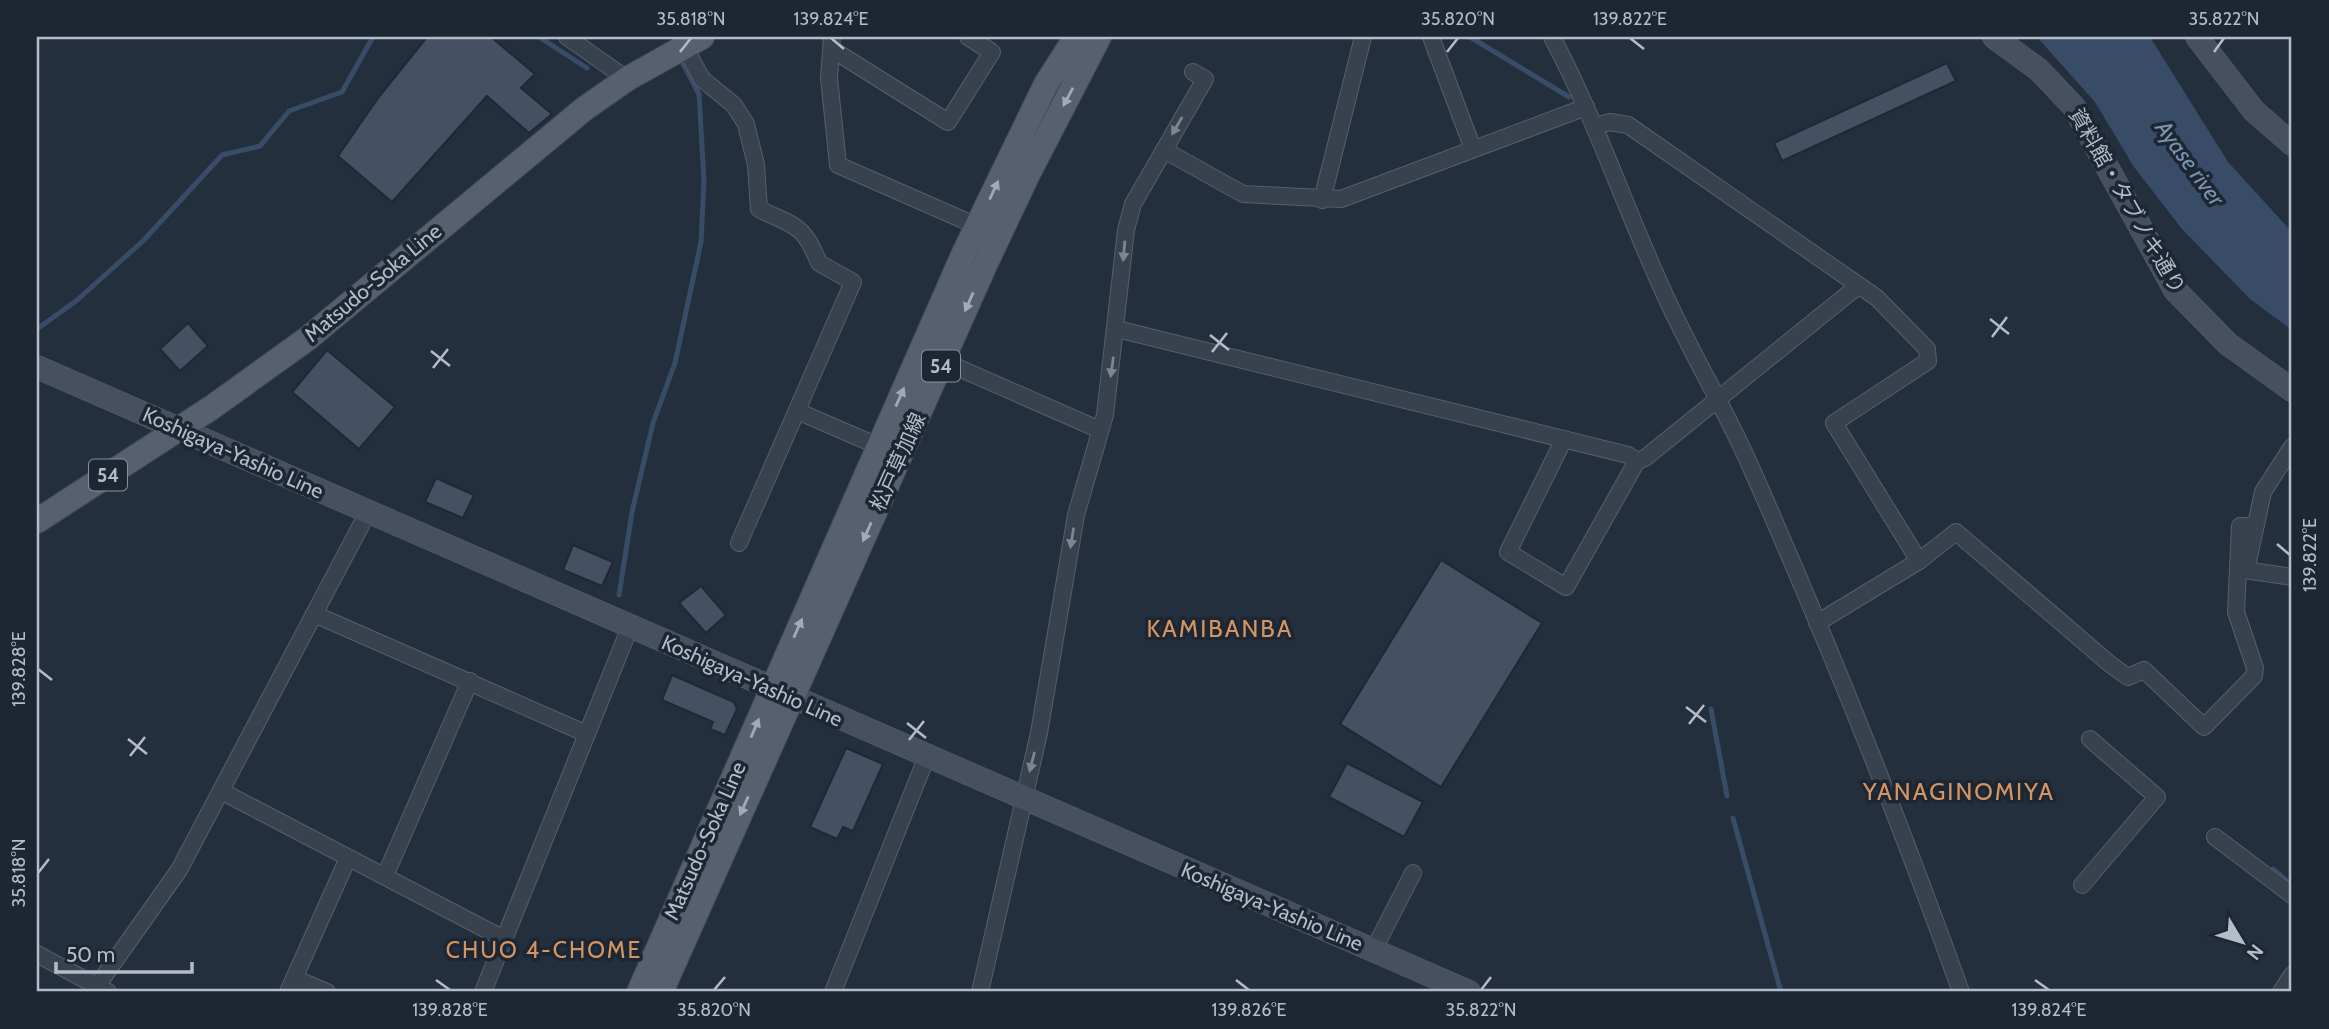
<svg xmlns="http://www.w3.org/2000/svg" width="2329" height="1029" font-family="Cabin,'Noto Sans JP',sans-serif">
  <rect width="100%" height="100%" fill="#242f3e"/>
  <!-- water -->
  <polygon fill="#394c67" points="2037,37 2150,37 2228,162 2292,232 2292,330 2250,299 2182,229 2134,167 2095,102"/>
  <g fill="none" stroke-linecap="round" stroke-linejoin="round">
    <!-- stream -->
    <g stroke="#394c67" stroke-width="5">
      <polyline points="539,37 587,68"/>
      <polyline points="1470,37 1569,97"/>
      <polyline points="37,329 76,301 143,241 222,155 260,146 289,111 342,92 373,37"/>
      <polyline points="619,595 632,512 653,423 675,363 701,242 704,181 699,94 682,62"/>
      <polyline points="1711,709 1727,796"/>
      <polyline points="1733,818 1781,992"/>
      <polyline points="2273,869 2292,885"/>
    </g>
  </g>
  <!-- building -->
  <g fill="#455162" stroke="#1f2835" stroke-width="2">
    <polygon points="427,37 491,37 535,74 521,88 552,114 529,133 487,96 392,202 338,156 378,98"/>
    <polygon points="1947,63 1956,81 1782,161 1774,143"/>
    <polygon points="188,323 208,346 180,371 160,349"/>
    <polygon points="327,350 395,407 359,449 292,392"/>
    <polygon points="436,478 474,495 463,518 425,502"/>
    <polygon points="573,545 613,562 602,586 563,570"/>
    <polygon points="1441,560 1542,623 1441,787 1340,724"/>
    <polygon points="701,586 726,615 706,633 679,603"/>
    <polygon points="672,675 734,702 737,709 725,735 710,729 713,722 662,700"/>
    <polygon points="846,748 883,764 853,831 843,827 837,839 810,827"/>
    <polygon points="1347,763 1423,802 1404,837 1329,797"/>
  </g>
  <g fill="none" stroke-linecap="round" stroke-linejoin="round">
    <!-- street casing -->
    <g stroke="#565f6c" stroke-width="18">
      <g id="street">
        <polyline points="567,37 627,79"/>
        <polyline points="832,37 829,78 838,165 977,226"/>
        <polyline points="1431,37 1473,149"/>
        <path d="M1552 37C1596 120 1625 208 1664 293 1690 351 1723 405 1749 463 1826 637 1897 813 1961 992"/>
        <path d="M684 46 702 79 734 105 746 124 756 165 759 209C795 227 803 223 819 263L853 282 739 543"/>
        <polyline points="833,50 948,122 992,52 968,37"/>
        <polyline points="1595,126 1610,122 1628,125 1877,298 1927,349 1928,361 1834,423 1919,561"/>
        <polyline points="1164,150 1243,194 1341,199 1586,107"/>
        <polyline points="1322,200 1363,37"/>
        <polyline points="1117,329 1628,455 1637,461 1645,458 1858,286"/>
        <polyline points="943,361 1100,430"/>
        <polyline points="797,411 878,446"/>
        <polyline points="1564,439 1508,552 1566,587 1637,461"/>
        <polyline points="2247,566 2263,492 2292,447"/>
        <polyline points="2238,569 2292,577"/>
        <polyline points="314,614 587,734"/>
        <polyline points="1817,623 1919,561 1956,532 2111,665 2128,677 2144,670 2204,727 2254,676 2255,668 2236,612 2240,526 2253,526"/>
        <polyline points="221,791 504,939"/>
        <polyline points="2215,837 2292,895"/>
        <polyline points="385,876 470,681"/>
        <polyline points="2082,885 2157,797 2090,739"/>
        <polyline points="1373,951 1413,873"/>
        <polyline points="37,954 108,992"/>
        <polyline points="294,978 327,992"/>
        <polyline points="97,986 179,870 368,512"/>
        <polyline points="288,992 348,858"/>
        <polyline points="483,992 630,627"/>
        <polyline points="833,992 927,756"/>
        <polyline points="980,992 1039,733 1076,515 1105,415 1126,230 1133,204 1205,79 1193,72"/>
        <polyline points="2281,992 2292,975"/>
      </g>
    </g>
    <!-- secondary casing -->
    <g stroke="#565f6c" stroke-width="24">
      <g id="secondary">
        <polyline points="1994,37 2039,70 2074,107 2175,290 2228,344 2292,390"/>
        <polyline points="2197,37 2254,111 2292,144"/>
        <polyline points="37,367 1469,992"/>
      </g>
    </g>
    <!-- primary casing -->
    <g stroke="#414a57" stroke-width="26">
      <g id="primary">
        <polyline points="37,521 211,408 307,339 584,109 627,79 702,37"/>
        <polyline points="639,992 964,253 1046,84 1076,37"/>
        <polyline points="661,992 985,265 1028,174 1099,37"/>
      </g>
    </g>
    <!-- street -->
    <use href="#street" stroke="#38414e" stroke-width="16"/>
    <!-- secondary -->
    <use href="#secondary" stroke="#465061" stroke-width="23"/>
    <!-- primary -->
    <use href="#primary" stroke="#56606e" stroke-width="24"/>
  </g>
  <!-- one-way arrows -->
  <defs><path id="oneway-solid" d="M-6-.8H1V-3.2L6.5 0L1 3.2V.8H-6Z" transform="scale(1.75)"/></defs>
  <g fill="#a1aab7">
    <use href="#oneway-solid" transform="translate(1068 97) rotate(118)"/>
    <use href="#oneway-solid" transform="translate(994 190) rotate(-65)"/>
    <use href="#oneway-solid" transform="translate(969 302) rotate(114)"/>
    <use href="#oneway-solid" transform="translate(900 397) rotate(-66)"/>
    <use href="#oneway-solid" transform="translate(867 532) rotate(114)"/>
    <use href="#oneway-solid" transform="translate(798 628) rotate(-66)"/>
    <use href="#oneway-solid" transform="translate(755 728) rotate(-67)"/>
    <use href="#oneway-solid" transform="translate(744 806) rotate(114)"/>
  </g>
  <g fill="#7c8592">
    <use href="#oneway-solid" transform="translate(1177 126) rotate(120)"/>
    <use href="#oneway-solid" transform="translate(1124 251) rotate(95)"/>
    <use href="#oneway-solid" transform="translate(1112 367) rotate(98)"/>
    <use href="#oneway-solid" transform="translate(1072 538) rotate(99)"/>
    <use href="#oneway-solid" transform="translate(1032 762) rotate(104)"/>
  </g>
  <!-- ticks -->
  <path fill="none" stroke="#b4bcc9" stroke-width="2.5" d="M831 38 844 49M1630 38 1644 49M680 52 691 38M1447 52 1458 38M2214 52 2224 38M1990 319 2009 334M1210 335 1229 350M1992 337 2007 317M431 351 450 366M1212 352 1227 333M433 368 448 349M2277 544 2290 555M38 669 52 680M1686 707 1706 722M907 723 926 738M1689 724 1704 705M128 739 147 754M909 740 924 721M130 756 145 737M38 873 49 859M436 980 450 990M1236 980 1249 990M2035 980 2049 990M714 990 725 977M1481 990 1491 977"/>
  <g text-anchor="middle" stroke-width="7" stroke-linejoin="round" paint-order="stroke">
    <!-- shield labels -->
    <g fill="#1d2633" stroke="#878f9c" stroke-width="2">
      <rect x="922" y="350.5" width="38" height="31" rx="5"/>
      <rect x="89" y="459.5" width="38" height="31" rx="5"/>
    </g>
    <g font-size="19" font-weight="bold" fill="#b4bcc9">
      <text x="941" y="373">54</text>
      <text x="108" y="482">54</text>
    </g>
    <!-- street labels -->
    <g font-size="21" fill="#b4bcc9" stroke="#1d2633">
      <text transform="translate(2127 201) rotate(60)" y="7">資料館・タブノキ通り</text>
      <text transform="translate(373 283) rotate(-40)" y="7">Matsudo-Soka Line</text>
      <text transform="translate(233 453) rotate(24)" y="7">Koshigaya-Yashio Line</text>
      <text transform="translate(898 462) rotate(-66)" y="7">松戸草加線</text>
      <text transform="translate(752 681) rotate(24)" y="7">Koshigaya-Yashio Line</text>
      <text transform="translate(705 841) rotate(-66)" y="7">Matsudo-Soka Line</text>
      <text transform="translate(1272 907) rotate(23)" y="7">Koshigaya-Yashio Line</text>
    </g>
    <!-- water labels -->
    <g font-size="23" font-style="italic" fill="#7c92b1" stroke="#1d2633">
      <text transform="translate(2190 163) rotate(54)" y="8">Ayase river</text>
    </g>
    <!-- neighbourhood labels -->
    <g font-size="23" letter-spacing="2" fill="#d59563" stroke="#1d2633">
      <text x="544" y="958">CHUO 4-CHOME</text>
    </g>
    <!-- quarter labels -->
    <g font-size="24" letter-spacing="2" fill="#d59563" stroke="#1d2633">
      <text x="1220" y="637">KAMIBANBA</text>
      <text x="1959" y="800">YANAGINOMIYA</text>
    </g>
  </g>
  <!-- border -->
  <rect width="2329" height="1029" fill="none" stroke="#1d2633" stroke-width="77"/>
  <!-- north arrow -->
  <g transform="translate(2242 942) rotate(128)" stroke="#1d2633" stroke-width="5" paint-order="stroke">
  <path d="M0-5L12 26L0 18L-12 26Z" fill="#b4bcc9"/>
  <text y="-10" font-size="19" font-weight="bold" text-anchor="middle" fill="#b4bcc9">N</text>
  </g>
  <!-- scale -->
  <path d="M56 962v10h136v-10" fill="none" stroke="#b4bcc9" stroke-width="3.5"/>
  <text x="66" y="962" font-size="21" fill="#b4bcc9" stroke="#1d2633" stroke-width="5" paint-order="stroke">50 m</text>
  <rect x="38" y="38" width="2252" height="952" fill="none" stroke="#b4bcc9" stroke-width="2.5"/>
  <g font-size="18" text-anchor="middle" fill="#b4bcc9">
    <text x="691" y="25">35.818°N</text>
    <text x="831" y="25">139.824°E</text>
    <text x="1458" y="25">35.820°N</text>
    <text x="1630" y="25">139.822°E</text>
    <text x="2224" y="25">35.822°N</text>
    <text transform="translate(2310 555) rotate(-90)" y="6">139.822°E</text>
    <text transform="translate(19 669) rotate(-90)" y="6">139.828°E</text>
    <text transform="translate(19 873) rotate(-90)" y="6">35.818°N</text>
    <text x="450" y="1016">139.828°E</text>
    <text x="714" y="1016">35.820°N</text>
    <text x="1249" y="1016">139.826°E</text>
    <text x="1481" y="1016">35.822°N</text>
    <text x="2049" y="1016">139.824°E</text>
  </g>
</svg>
